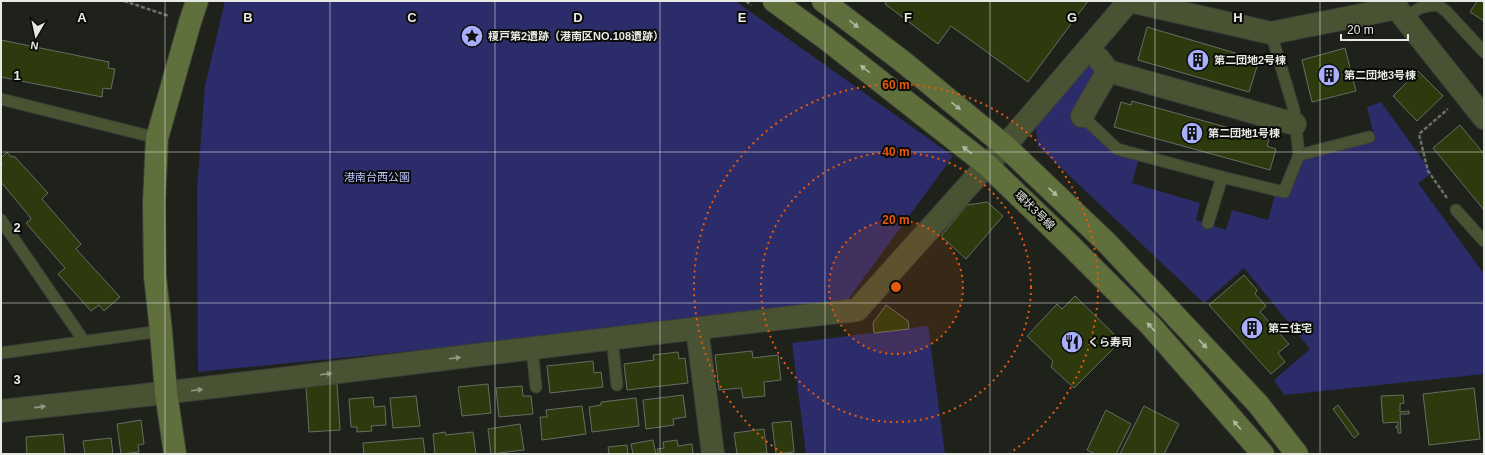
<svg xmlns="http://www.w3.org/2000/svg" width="1485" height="455" font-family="Helvetica,'Noto Sans JP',sans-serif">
  <rect width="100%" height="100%" fill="#1f221b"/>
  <!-- green -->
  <g fill="#2c2c6a">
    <polygon points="225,1 735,1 953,156 841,309 198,372 197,190 205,86"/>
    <polygon points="1092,45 1110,72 1082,116 1117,149 1140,155 1132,183 1200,203 1196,220 1226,230 1232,210 1268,220 1276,191 1284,191 1299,155 1374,136 1367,107 1381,102 1432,173 1418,183 1484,274 1484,374 1284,395 1274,380 1310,349 1244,268 1204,303 1038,146 1034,112"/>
    <polygon points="928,326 945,454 806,454 792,343"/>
  </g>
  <!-- building -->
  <g fill="#2d3a0e" stroke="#686c63">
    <polygon points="887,1 1088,1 1028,82 951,26 938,44 885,4"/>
    <polygon points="1477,1 1484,1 1484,21 1470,12"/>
    <polygon points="1147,27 1259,60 1249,92 1138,60"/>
    <polygon points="1,40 109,62 108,68 115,69 111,89 103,88 102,97 1,77"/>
    <polygon points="1345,48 1356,91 1312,102 1302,60"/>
    <polygon points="1418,71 1443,96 1417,121 1393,96"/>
    <polygon points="1132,101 1269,139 1267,146 1276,149 1270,170 1114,127 1121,102 1131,105"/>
    <polygon points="1460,125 1484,154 1484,210 1433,148"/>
    <polygon points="7,152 10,156 15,157 48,193 42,199 81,244 76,249 120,297 104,311 99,305 91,311 58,274 65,268 26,223 31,219 30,217 1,182 1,168 2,165 1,158"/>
    <polygon points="987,202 1003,216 966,259 941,236 967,205"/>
    <polygon points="1244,275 1257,290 1255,294 1266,306 1260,312 1289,344 1278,353 1285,362 1271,374 1209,305"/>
    <polygon points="1075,296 1121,341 1074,388 1051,367 1053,361 1027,336 1057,304 1062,309"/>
    <polygon points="886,305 908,321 909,329 874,333 873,323"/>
    <polygon points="752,351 753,358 778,355 781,380 764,382 765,396 743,398 741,388 719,390 715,355"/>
    <polygon points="678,352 679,359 685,358 688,383 627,390 624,364 654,360 653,355"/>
    <polygon points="593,361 594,373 601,372 603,387 550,393 547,366"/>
    <polygon points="337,384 340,430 309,432 306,386"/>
    <polygon points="488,384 491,413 462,416 458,387"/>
    <polygon points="522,386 523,396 531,396 533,414 499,417 496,388"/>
    <polygon points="1474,388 1480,439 1429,445 1423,394"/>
    <polygon points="683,395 686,417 673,419 674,425 646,429 643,400"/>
    <polygon points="1403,395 1404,403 1400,404 1400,412 1409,411 1409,414 1400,414 1401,433 1398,433 1398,428 1396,428 1396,426 1398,426 1398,422 1383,423 1381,396"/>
    <polygon points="416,396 420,426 393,428 390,398"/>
    <polygon points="373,397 374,407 385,406 386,425 371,426 372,431 357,432 357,427 351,427 349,399"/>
    <polygon points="636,398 639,426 592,432 589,407 601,405 601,402"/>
    <polygon points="1338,405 1359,434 1354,438 1333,409"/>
    <polygon points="582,406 586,434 542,440 540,417 547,417 546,410"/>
    <polygon points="1144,406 1179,424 1164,454 1120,454"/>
    <polygon points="1106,410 1131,424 1116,454 1095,454 1087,450"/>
    <polygon points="141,420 144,444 138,445 139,452 121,454 117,424"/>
    <polygon points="791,421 794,452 776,454 772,423"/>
    <polygon points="520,424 524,450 491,454 488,429"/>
    <polygon points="764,429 767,453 737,454 734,433"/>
    <polygon points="445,432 446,435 473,432 476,454 435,454 433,434"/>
    <polygon points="63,434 65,454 27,454 26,437"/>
    <polygon points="111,438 113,454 85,454 83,441"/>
    <polygon points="423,438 425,454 364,454 363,443"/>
    <polygon points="653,440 656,454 633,454 631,444"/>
    <polygon points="677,440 678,446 692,444 693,454 658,454 657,449 664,448 663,442"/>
    <polygon points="627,445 628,454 609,454 608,447"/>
  </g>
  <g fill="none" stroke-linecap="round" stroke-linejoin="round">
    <!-- lane casing -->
    <g stroke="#3b3e37" stroke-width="13">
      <g id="lane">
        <path d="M1405 19C1417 8 1422 6 1438 5L1447 12 1484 52"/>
        <polyline points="1,99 157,138"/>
        <polyline points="1082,116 1117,149 1222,177 1284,192 1299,155 1294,110 1271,33"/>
        <polyline points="1299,155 1369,137"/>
        <polyline points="1456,210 1484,241"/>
        <polyline points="1,220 84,341"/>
        <polyline points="1208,223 1222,177"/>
        <polyline points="612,338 617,385"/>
        <polyline points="532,348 536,387"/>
        <polyline points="1,353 161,331"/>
      </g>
    </g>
    <!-- street casing -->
    <g stroke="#3b3e37" stroke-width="24">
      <g id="street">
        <polyline points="1130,1 1271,33 1397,8"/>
        <polyline points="1391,1 1484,118"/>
        <polyline points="1108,71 1295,124"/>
        <polyline points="1082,116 1108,71 1099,59"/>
        <polyline points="697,328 713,454"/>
        <path d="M1 411C287 381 572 341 857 310L987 165 1005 146 1129 1"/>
      </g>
    </g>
    <!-- secondary casing -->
    <g stroke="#3b3e37" stroke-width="24">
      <g id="secondary">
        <polyline points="774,1 825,38 987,165 1069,244 1151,326 1263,454"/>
        <polyline points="823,1 902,61 1005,146 1107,243 1258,404 1297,454"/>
        <polyline points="175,454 166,393 161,331 155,276 154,203 157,138 190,22 197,1"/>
      </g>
    </g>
    <!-- path -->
    <g stroke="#6d6f69" stroke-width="2.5" stroke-dasharray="4 2" stroke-linecap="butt">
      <polyline points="124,1 169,16"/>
      <polyline points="746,1 751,5"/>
      <polyline points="1447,198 1428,171 1419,134 1448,109"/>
    </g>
    <!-- lane -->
    <use href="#lane" stroke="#495334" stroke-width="11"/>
    <!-- street -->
    <use href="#street" stroke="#495334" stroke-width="22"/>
    <!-- secondary -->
    <use href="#secondary" stroke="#60703d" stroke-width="22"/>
  </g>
  <!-- one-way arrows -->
  <defs><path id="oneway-solid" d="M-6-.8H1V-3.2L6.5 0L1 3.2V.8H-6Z"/></defs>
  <g fill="#b1b9a1">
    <use href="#oneway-solid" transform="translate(854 24) rotate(38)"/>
    <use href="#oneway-solid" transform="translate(865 69) rotate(-142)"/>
    <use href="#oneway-solid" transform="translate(956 106) rotate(39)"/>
    <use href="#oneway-solid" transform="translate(967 150) rotate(-142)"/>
    <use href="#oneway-solid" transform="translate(1053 192) rotate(43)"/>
    <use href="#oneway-solid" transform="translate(1151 327) rotate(-133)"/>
    <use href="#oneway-solid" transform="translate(1203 344) rotate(47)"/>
    <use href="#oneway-solid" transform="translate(1237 425) rotate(-131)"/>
  </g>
  <g fill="#909683">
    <use href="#oneway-solid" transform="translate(455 358) rotate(-7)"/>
    <use href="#oneway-solid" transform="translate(326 374) rotate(-7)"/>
    <use href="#oneway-solid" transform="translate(197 390) rotate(-7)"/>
    <use href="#oneway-solid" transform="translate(40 407) rotate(-6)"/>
  </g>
  <!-- grid -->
  <path fill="none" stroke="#e7e9e4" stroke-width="1" stroke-opacity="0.55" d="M165 1V454M330 1V454M495 1V454M660 1V454M825 1V454M990 1V454M1155 1V454M1320 1V454M1 152H1484M1 303H1484"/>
  <!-- distance rings -->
  <circle cx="896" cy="287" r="67" fill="#e8590c" fill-opacity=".12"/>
  <g fill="none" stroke="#e8590c" stroke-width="2" stroke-dasharray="2 4">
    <circle cx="896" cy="287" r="67"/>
    <circle cx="896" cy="287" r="135"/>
    <path d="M782 453A202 202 0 1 1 1010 453"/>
  </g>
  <!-- icons -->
  <defs>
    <g id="sight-disc" transform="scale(1.15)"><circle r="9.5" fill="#a8b0fc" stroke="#0a0b08"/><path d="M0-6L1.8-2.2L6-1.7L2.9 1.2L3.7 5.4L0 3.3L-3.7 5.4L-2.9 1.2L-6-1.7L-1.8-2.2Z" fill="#111"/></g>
    <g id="building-disc" transform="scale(1.15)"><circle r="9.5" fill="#a8b0fc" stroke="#0a0b08"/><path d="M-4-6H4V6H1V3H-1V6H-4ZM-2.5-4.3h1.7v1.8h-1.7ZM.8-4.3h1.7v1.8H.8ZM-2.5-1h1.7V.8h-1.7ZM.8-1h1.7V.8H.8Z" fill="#111"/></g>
    <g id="restaurant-disc" transform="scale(1.15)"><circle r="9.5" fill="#a8b0fc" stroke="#0a0b08"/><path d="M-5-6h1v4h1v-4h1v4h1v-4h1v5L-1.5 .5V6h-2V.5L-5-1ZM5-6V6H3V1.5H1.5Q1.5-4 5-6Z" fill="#111"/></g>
  </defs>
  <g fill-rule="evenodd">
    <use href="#sight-disc" x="472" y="36"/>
    <use href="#building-disc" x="1198" y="60"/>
    <use href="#building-disc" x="1329" y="75"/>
    <use href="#building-disc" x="1192" y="133"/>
    <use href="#building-disc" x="1252" y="328"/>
    <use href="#restaurant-disc" x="1072" y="342"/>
  </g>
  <g text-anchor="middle" stroke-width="4" stroke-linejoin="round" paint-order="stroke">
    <!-- poi labels -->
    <g font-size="11" font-weight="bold" fill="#e7e9e4" stroke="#0a0b08" text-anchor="start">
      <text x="488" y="40">榎戸第2遺跡（港南区NO.108遺跡）</text>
      <text x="1214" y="64">第二団地2号棟</text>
      <text x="1344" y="79">第二団地3号棟</text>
      <text x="1208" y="137">第二団地1号棟</text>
      <text x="1268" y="332">第三住宅</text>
      <text x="1088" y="346">くら寿司</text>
    </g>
    <!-- park labels -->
    <g font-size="11" fill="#b9c1fd" stroke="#0a0b08">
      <text x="377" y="181">港南台西公園</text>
    </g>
    <!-- street labels -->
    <g font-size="11" fill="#e7e9e4" stroke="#0a0b08">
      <text transform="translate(1035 210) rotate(44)" y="4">環状3号線</text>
    </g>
  </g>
  <g font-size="13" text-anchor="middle" font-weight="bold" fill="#e7e9e4" stroke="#0a0b08" stroke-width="4" stroke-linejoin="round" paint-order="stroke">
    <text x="82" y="22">A</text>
    <text x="248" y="22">B</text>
    <text x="412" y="22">C</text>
    <text x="578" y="22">D</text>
    <text x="742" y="22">E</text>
    <text x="908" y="22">F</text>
    <text x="1072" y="22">G</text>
    <text x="1238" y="22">H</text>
    <text x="17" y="80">1</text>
    <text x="17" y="232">2</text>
    <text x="17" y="384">3</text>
  </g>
  <circle cx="896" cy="287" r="6" fill="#e8590c" stroke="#0a0b08" stroke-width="2"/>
  <g font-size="12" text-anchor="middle" font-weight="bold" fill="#e8590c" stroke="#0a0b08" stroke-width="4" stroke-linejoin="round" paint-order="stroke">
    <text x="896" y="89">60 m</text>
    <text x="896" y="156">40 m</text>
    <text x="896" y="224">20 m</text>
  </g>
  <!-- border -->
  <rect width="1485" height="455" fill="none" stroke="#e7e9e4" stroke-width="4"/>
  <!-- north arrow -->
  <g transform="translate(36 36) rotate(189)" stroke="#0a0b08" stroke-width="3" paint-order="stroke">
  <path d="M0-3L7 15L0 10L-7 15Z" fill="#e7e9e4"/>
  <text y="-6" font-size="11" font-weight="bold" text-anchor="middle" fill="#e7e9e4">N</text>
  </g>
  <!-- scale -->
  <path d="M1341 34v6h67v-6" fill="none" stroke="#e7e9e4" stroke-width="2"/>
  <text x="1347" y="34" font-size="12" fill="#e7e9e4" stroke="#0a0b08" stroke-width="3" paint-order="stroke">20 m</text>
</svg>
